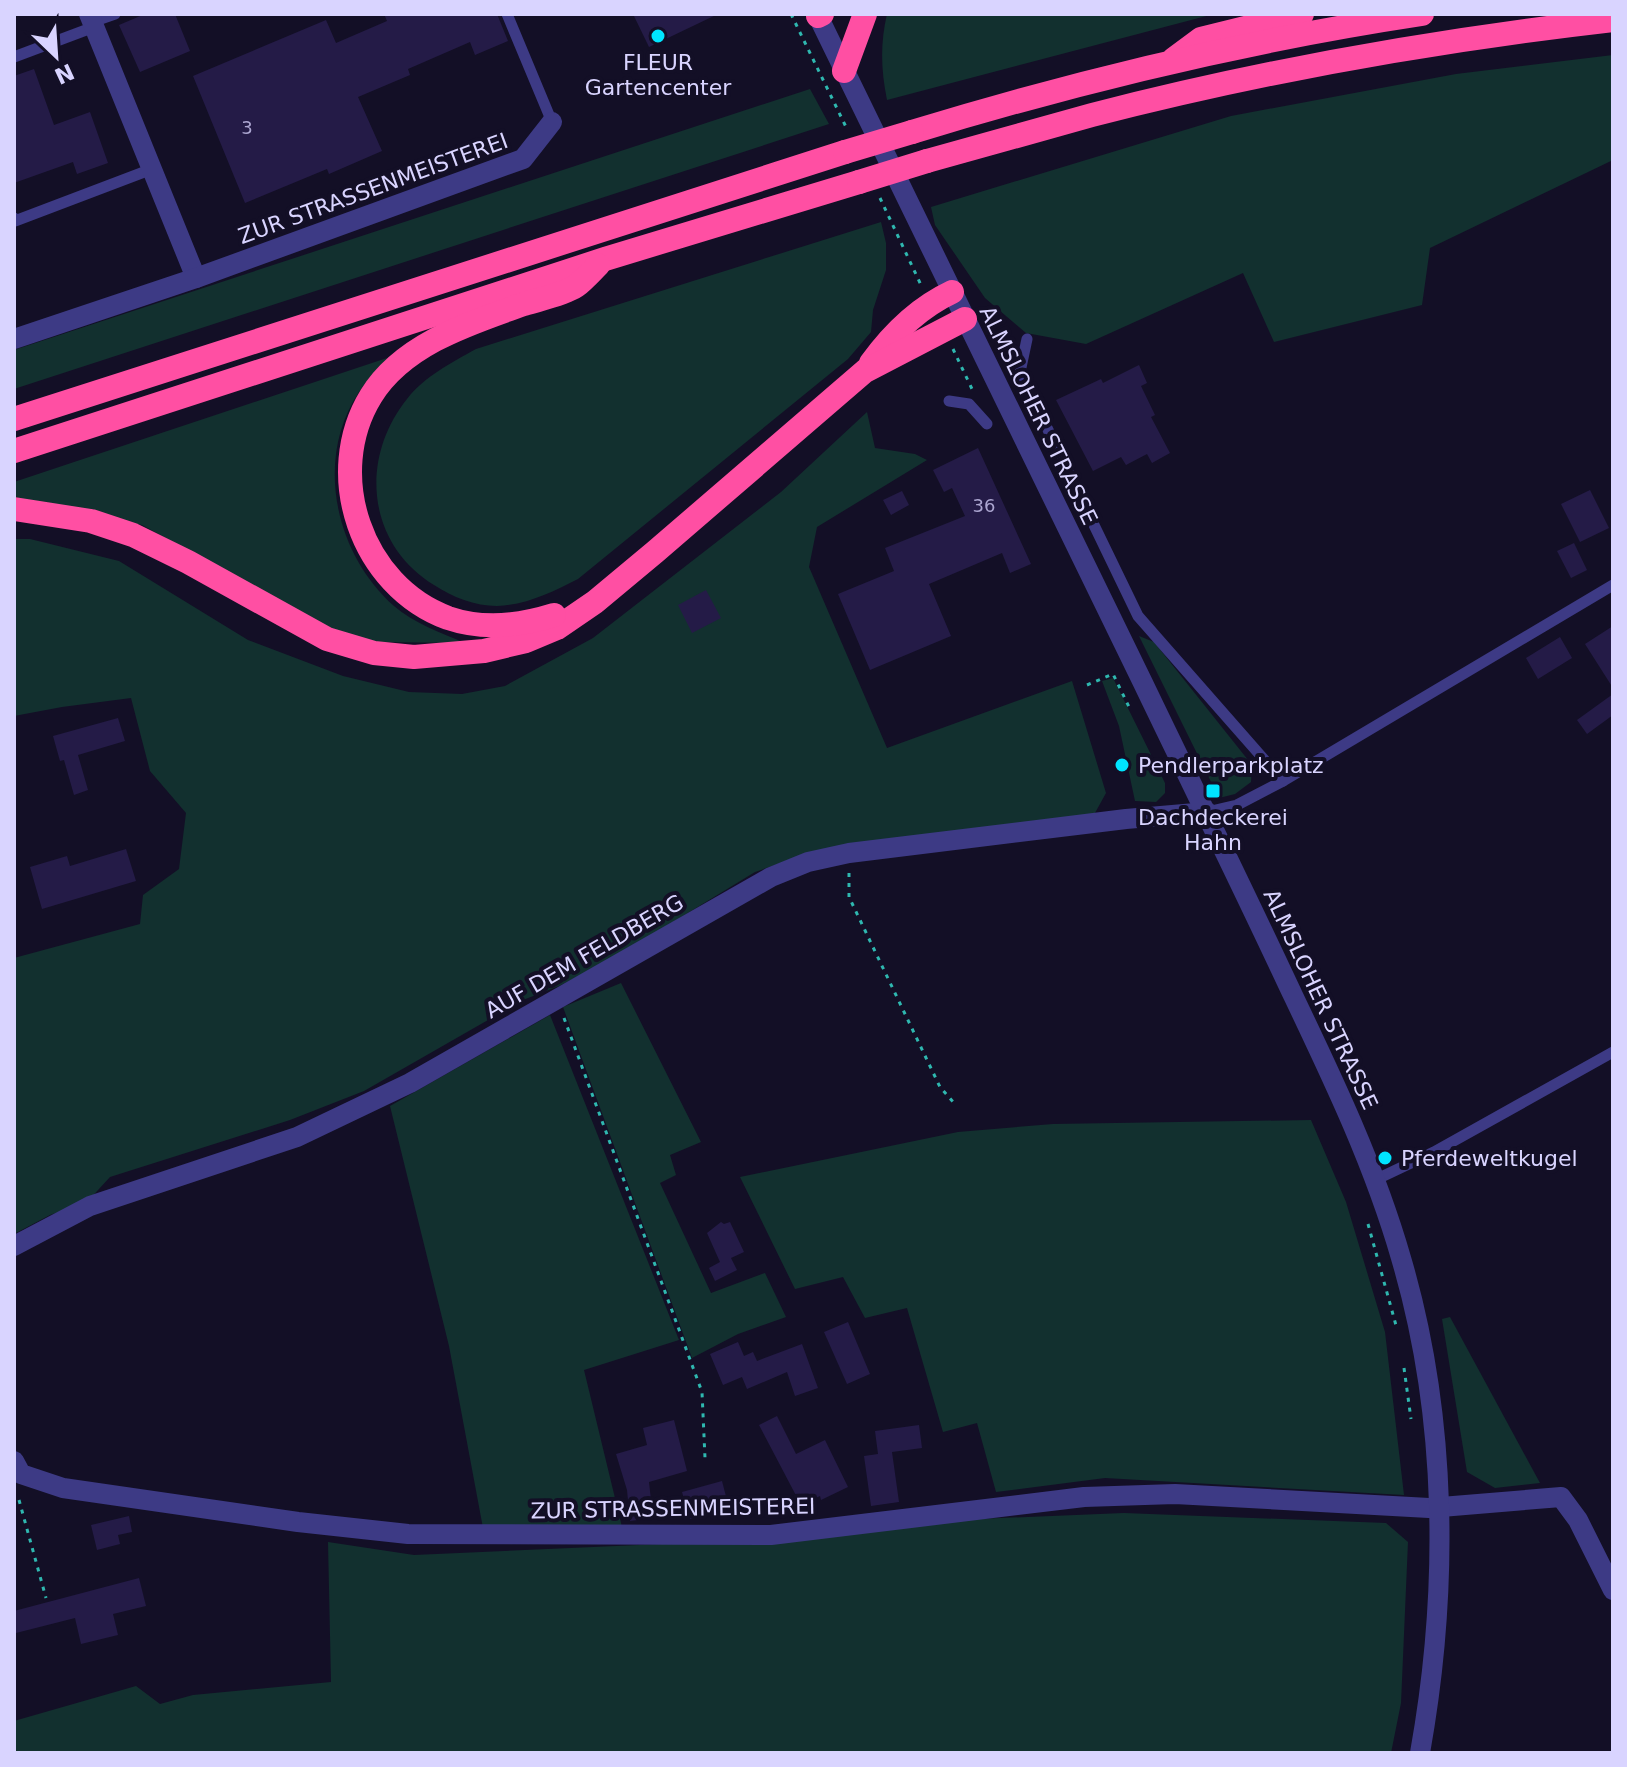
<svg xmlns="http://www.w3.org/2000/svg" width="1627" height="1767" font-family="'DejaVu Sans',sans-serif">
  <rect width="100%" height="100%" fill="#130f26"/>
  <!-- green -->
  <g fill="#12302f">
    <path d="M887 14H1214L887 100C881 70 880 44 887 14Z"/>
    <polygon points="1613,55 1613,160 1430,248 1422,305 1274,342 1243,273 1086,344 1026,333 985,298 935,225 931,207 1231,116 1456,74"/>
    <polygon points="810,89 829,124 14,389 14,350"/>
    <path d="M881 222 886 243V270L873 310 871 332 848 359 578 579C552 592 527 605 497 606 475 606 452 597 434 585 367 544 359 459 407 399 425 376 451 363 476 349Z"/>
    <path d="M393 356C380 367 368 378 359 392 314 459 335 554 394 606 413 623 442 633 465 643L377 642 325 631 221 568 142 525 14 497V482Z"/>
    <polygon points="867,412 875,448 915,454 927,460 817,527 809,567 887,748 1072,681 1106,793 1095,813 1084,818 810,853 755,872 609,961 559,986 523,1000 364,1091 290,1120 110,1177 87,1202 50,1215 14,1234 14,958 140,924 143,895 179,869 186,813 150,771 131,698 62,707 14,716 14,539 30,539 119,561 248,640 343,676 409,692 462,694 505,686 593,638 781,492"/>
    <polygon points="1139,636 1154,642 1252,765 1251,782 1235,794 1219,798"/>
    <polygon points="1113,678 1165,783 1165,793 1156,802 1135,801 1119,726 1102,681"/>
    <polygon points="621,983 701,1142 670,1155 676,1175 660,1183 711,1293 765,1273 786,1317 738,1334 692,1358 563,1007"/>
    <polygon points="550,1015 679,1340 584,1370 622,1527 483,1528 449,1346 390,1106"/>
    <polygon points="1311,1120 1346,1202 1385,1332 1404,1495 1105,1478 996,1492 977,1423 943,1432 907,1308 865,1318 843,1277 795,1289 740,1177 958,1132 1053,1124"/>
    <polygon points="1450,1317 1540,1483 1495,1488 1467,1472 1442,1319"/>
    <polygon points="1124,1513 1386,1523 1408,1542 1401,1703 1391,1753 14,1753 14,1721 136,1686 160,1704 193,1695 331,1682 328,1542 414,1555 821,1537 930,1521"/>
  </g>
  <!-- building -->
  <g fill="#241b47">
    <polygon points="145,14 175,14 190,51 140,72 119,25"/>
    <polygon points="384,14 497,14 508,41 475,55 470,42 408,69 410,75 358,97 382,151 329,174 327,169 245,203 193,76 326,20 336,43 387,21"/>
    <polygon points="633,14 718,14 649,47"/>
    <polygon points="34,69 54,125 90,112 108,163 77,174 73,162 14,183 14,76"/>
    <polygon points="1139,365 1147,383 1141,386 1155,415 1151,417 1170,453 1152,463 1147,454 1126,465 1121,457 1093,471 1056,400 1101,379 1103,383"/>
    <polygon points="978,448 1031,564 1010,573 1002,553 929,584 951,636 870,670 838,594 894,571 885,548 965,516 952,488 944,492 933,470"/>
    <polygon points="1590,490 1609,528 1580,542 1561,504"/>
    <polygon points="902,491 909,505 891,515 883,500"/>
    <polygon points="1574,543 1587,570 1571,578 1557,551"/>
    <polygon points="706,590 721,618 692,633 678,605"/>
    <polygon points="1613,626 1613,688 1585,644"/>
    <polygon points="1560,637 1572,658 1538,679 1526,658"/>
    <polygon points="1613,694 1613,715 1587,734 1577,720"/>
    <polygon points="118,718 125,741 78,755 88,790 74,795 64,760 60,761 53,736"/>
    <polygon points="126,849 136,881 42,909 30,867 67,856 70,866"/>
    <polygon points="721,1222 724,1224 730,1222 744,1252 731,1258 737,1270 715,1281 709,1268 720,1262 707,1233"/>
    <polygon points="848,1322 870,1374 847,1384 824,1332"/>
    <polygon points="738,1342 744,1356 753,1352 757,1361 802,1344 818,1388 795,1396 787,1372 747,1389 742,1377 723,1385 710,1354"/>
    <polygon points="777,1416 796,1454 825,1440 848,1487 821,1500 820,1496 801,1505 759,1425"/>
    <polygon points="674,1420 687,1471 649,1482 653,1518 630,1521 627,1490 616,1454 647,1445 643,1428"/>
    <polygon points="919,1425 922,1448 892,1452 899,1502 871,1506 864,1456 878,1454 875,1431"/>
    <polygon points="722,1481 729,1508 690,1519 682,1492"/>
    <polygon points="129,1516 132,1532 118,1535 120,1544 97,1550 91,1525"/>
    <polygon points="139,1578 146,1606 113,1614 118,1635 81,1644 75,1618 16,1633 14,1611"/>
  </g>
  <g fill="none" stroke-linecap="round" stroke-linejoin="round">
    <!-- path -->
    <g stroke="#2fb8b0" stroke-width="3" stroke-dasharray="4 6" stroke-linecap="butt">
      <polyline points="791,14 847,129"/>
      <polyline points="880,198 921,285"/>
      <polyline points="953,349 972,389"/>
      <polyline points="1087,685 1113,674 1131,711"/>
      <polyline points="849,873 849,897 940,1087 954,1103"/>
      <polyline points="564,1018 702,1392 705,1458"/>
      <polyline points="1368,1224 1397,1329"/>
      <polyline points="1404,1368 1411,1419"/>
      <polyline points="19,1500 46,1598"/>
    </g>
    <!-- service -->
    <g stroke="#3d3a85" stroke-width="11">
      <polyline points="507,14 552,122"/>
      <polyline points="92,22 115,14"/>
      <polyline points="14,57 94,27"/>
      <polyline points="14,218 15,221 152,169"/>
      <polyline points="1027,339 1020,372 1138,616 1283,781"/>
      <polyline points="949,401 969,404 987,424"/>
      <polyline points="1207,812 1237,805 1283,781 1613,585"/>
      <polyline points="1377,1179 1434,1152 1613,1052"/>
    </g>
    <!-- minor -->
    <g stroke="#3d3a85" stroke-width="20">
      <polyline points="89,14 196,278"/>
      <polyline points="14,339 196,278 523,159 552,122"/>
      <polyline points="14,1246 90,1206 297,1137 410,1083 771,877 808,862 849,853 1126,819 1207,812"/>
      <polyline points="14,1461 21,1474 63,1488 298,1522 408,1534 771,1535 1084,1497 1175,1494 1429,1508 1561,1497 1578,1520 1613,1590"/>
    </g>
    <!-- tertiary -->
    <path stroke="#3d3a85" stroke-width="20" d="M817 14C925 237 1034 460 1143 683 1192 785 1242 886 1290 989 1332 1077 1374 1164 1401 1258 1448 1417 1449 1591 1420 1753"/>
    <!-- motorway -->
    <g stroke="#ff4fa3" stroke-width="24">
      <polyline points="818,16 822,14"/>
      <polyline points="1174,59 1201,39 1302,14"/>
      <polyline points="844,71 865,14"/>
      <path d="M912 132C1079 81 1250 40 1422 14"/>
      <path d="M927 161C982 146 1037 130 1092 115 1262 71 1438 40 1613 20"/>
      <path d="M871 363C892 334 920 307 952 292"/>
      <polyline points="14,419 845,152"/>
      <polyline points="14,451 605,259 859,182"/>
      <polyline points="14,509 91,521 133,535 188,562 327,639 374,653 414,657 484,651 526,641 557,628 595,602 655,552 865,371 965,319"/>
      <path d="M554 615C519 626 483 630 448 618 361 586 323 474 371 396 403 344 470 323 524 304 540 299 562 295 576 286 584 280 591 272 598 265"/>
    </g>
    <!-- motorway-bridge -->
    <g stroke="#ff4fa3" stroke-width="24">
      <polyline points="845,152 912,132"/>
      <polyline points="859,182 927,161"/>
    </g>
  </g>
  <!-- markers -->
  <g fill="#00e5ff" stroke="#130f26" stroke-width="3">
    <circle cx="658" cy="36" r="8"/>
    <circle cx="1122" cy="765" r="8"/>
    <rect x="1205" y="783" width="16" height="16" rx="4"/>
    <circle cx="1385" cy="1158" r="8"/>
  </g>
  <g text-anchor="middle" stroke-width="8" stroke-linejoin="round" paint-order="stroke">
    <!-- number labels -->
    <g font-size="18" fill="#aca6d1">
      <text x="247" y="134">3</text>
      <text x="984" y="512">36</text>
    </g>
    <!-- poi labels -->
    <g font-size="22" fill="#d9d4ff" stroke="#130f26">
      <text x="658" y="70">FLEUR<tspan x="658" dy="25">Gartencenter</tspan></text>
      <text x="1138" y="773" text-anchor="start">Pendlerparkplatz</text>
      <text x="1213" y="825">Dachdeckerei<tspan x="1213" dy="25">Hahn</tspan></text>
      <text x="1401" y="1166" text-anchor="start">Pferdeweltkugel</text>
    </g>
    <!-- street labels -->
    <g font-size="22" fill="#d9d4ff" stroke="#130f26">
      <text transform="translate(373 188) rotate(-20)" y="8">ZUR STRASSENMEISTEREI</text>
      <text transform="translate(1039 415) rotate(64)" y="8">ALMSLOHER STRASSE</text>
      <text transform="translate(584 956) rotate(-30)" y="8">AUF DEM FELDBERG</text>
      <text transform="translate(1321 999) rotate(65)" y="8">ALMSLOHER STRASSE</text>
      <text transform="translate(673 1508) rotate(-1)" y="8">ZUR STRASSENMEISTEREI</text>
    </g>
  </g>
  <!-- border -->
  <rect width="1627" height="1767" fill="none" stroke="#d9d4ff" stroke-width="32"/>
  <!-- north arrow -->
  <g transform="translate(56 56) rotate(155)" stroke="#130f26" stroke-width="6" paint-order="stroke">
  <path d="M0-6L14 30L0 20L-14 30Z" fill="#d9d4ff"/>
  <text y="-12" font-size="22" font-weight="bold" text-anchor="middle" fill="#d9d4ff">N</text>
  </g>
</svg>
